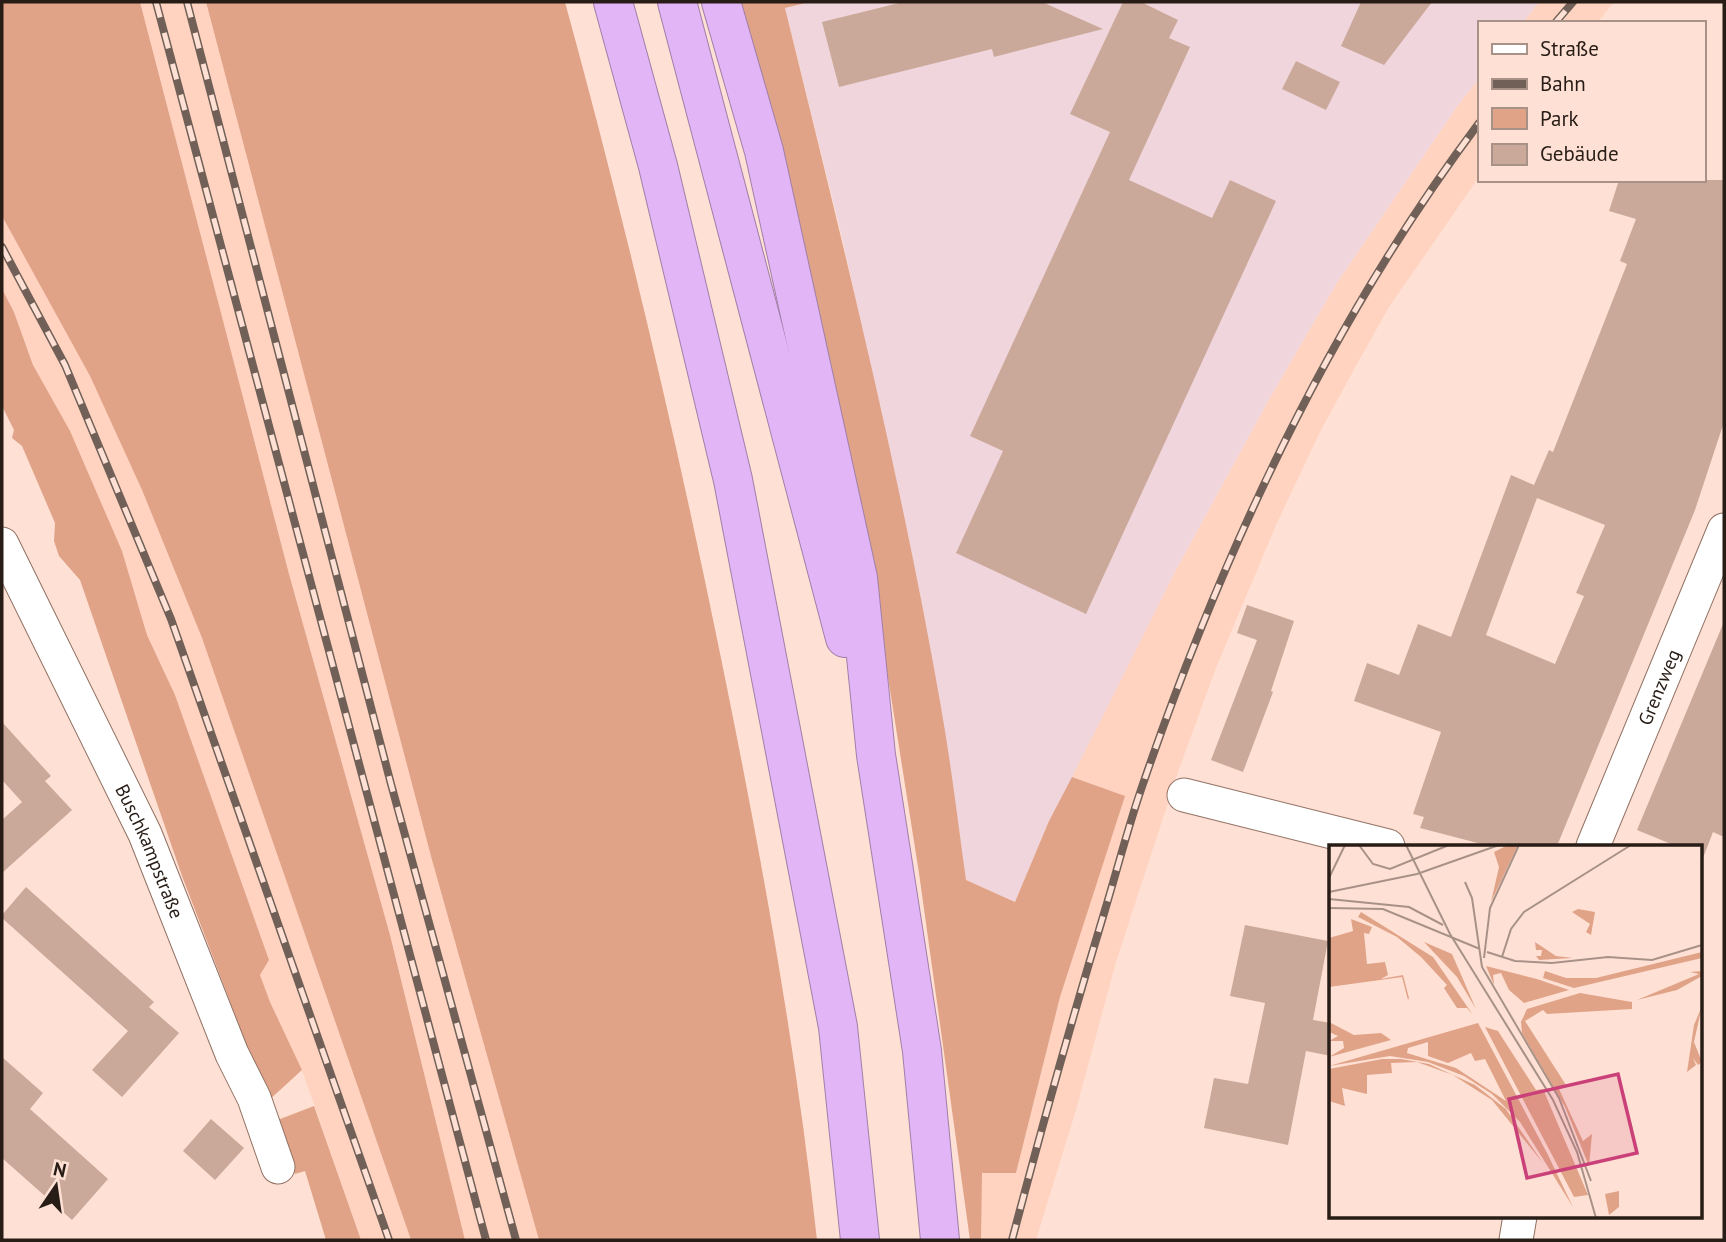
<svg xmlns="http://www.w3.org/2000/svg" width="1726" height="1242" font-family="'PT Sans',sans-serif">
  <rect width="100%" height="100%" fill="#fee1d4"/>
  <!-- commercial -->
  <polygon fill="#f0d6dc" points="810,2 1539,2 1523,23 1479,23 1479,79 1459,104 1337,283 1270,398 1175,572 1089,747 1049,821 1015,902 966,880 941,708 889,449 840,229 785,8"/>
  <!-- built -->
  <g fill="#ffd3c0">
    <polygon points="140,2 206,2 432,860 539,1240 465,1240 390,935 289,574"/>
    <polygon points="1539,2 1614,2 1597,23 1523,23"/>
    <polygon points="1479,79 1479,177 1389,307 1357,364 1320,432 1276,525 1216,668 1179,769 1116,962 1076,1110 1036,1240 981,1240 981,1172 1016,1173 1060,997 1124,796 1072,777 1175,572 1270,398 1337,283 1459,104"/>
    <polygon points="2,216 90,376 142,490 202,638 411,1240 361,1240 302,1070 270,1002 260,975 269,960 175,695 147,635 122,551 33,364 14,312 2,289"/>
  </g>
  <!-- green -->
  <g fill="#e1a388">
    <polygon points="2,2 140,2 289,574 390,935 465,1240 411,1240 202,638 142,490 90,376 2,216"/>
    <path d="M206 2H565C625 221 677 441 722 663 761 854 796 1047 817 1240H539L432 860Z"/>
    <path d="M733 2H810L785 8C842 240 900 472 941 707 951 764 958 822 966 880L1015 902 1049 821 1072 777 1125 796 1060 997 1016 1173H982L981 1240H970L919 873 886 665Z"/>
    <polygon points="2,289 14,312 33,365 70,431 122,551 147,635 175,695 269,960 260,975 270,1002 302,1070 268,1101 182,876 80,580 59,556 54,541 55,523 22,446 12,438 14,430 2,406"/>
    <polygon points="314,1106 361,1240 326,1240 305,1171 295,1174 275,1121"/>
  </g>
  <!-- building -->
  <g fill="#cba99a" fill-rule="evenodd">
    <polygon points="903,2 1042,2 1103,29 994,57 992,49 839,87 822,22"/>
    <polygon points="1123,2 1141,2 1178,20 1169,38 1190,47 1129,180 1212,218 1230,180 1276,201 1086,614 956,553 1003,451 970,436 1110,132 1070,114"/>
    <polygon points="1361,2 1432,2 1384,65 1341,46"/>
    <polygon points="1296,61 1340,82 1326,110 1282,89"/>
    <path d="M1619 180H1724V422L1695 510 1557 846H1489L1420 828 1424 817 1413 814 1441 732 1354 701 1367 663 1399 675 1418 624 1451 637 1511 475 1534 485 1549 450 1553 452 1627 264 1620 261 1636 219 1609 211ZM1537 498 1605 525 1576 593 1584 596 1555 664 1486 635Z"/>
    <polygon points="1247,605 1294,621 1271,691 1273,692 1243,772 1211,760 1257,640 1237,633"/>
    <polygon points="1723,624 1724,837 1713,832 1703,858 1700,856 1700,846 1676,846 1637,830"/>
    <polygon points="2,722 51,776 45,781 72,810 2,873 2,820 22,802 2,780"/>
    <polygon points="26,887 154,1002 149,1007 179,1033 122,1097 92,1070 128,1031 2,918 2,915"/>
    <polygon points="1245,925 1328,941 1313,1020 1331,1023 1331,1056 1306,1051 1288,1145 1204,1128 1214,1078 1248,1084 1265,1003 1230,996"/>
    <polygon points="2,1057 43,1093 30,1109 108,1179 72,1220 2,1158"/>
    <polygon points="211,1119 244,1148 215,1180 183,1151"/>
  </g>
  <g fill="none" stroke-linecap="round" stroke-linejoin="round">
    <!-- street casing -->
    <g stroke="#907062" stroke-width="35">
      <g id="street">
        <path id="s1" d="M2 544 145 834 232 1054 254 1098 278 1167"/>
        <polyline points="1184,795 1388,846"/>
        <path id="s2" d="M1593 846 1724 530"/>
        <polyline points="1516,1240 1520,1216"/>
      </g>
    </g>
    <!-- highway casing -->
    <g stroke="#a07fa8" stroke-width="40">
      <g id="highway">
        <polyline points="613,2 658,166 733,480 838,1027 860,1240"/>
        <polyline points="677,2 845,638"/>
        <polyline points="721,2 764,151 858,578 876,755 922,1051 940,1240"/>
      </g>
    </g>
    <!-- street -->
    <use href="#street" stroke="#fff" stroke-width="33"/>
    <!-- highway -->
    <use href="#highway" stroke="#e1b5f6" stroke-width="38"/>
    <!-- rail casing -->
    <g stroke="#716057" stroke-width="8">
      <g id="rail">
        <polyline points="156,2 486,1240"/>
        <polyline points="187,2 391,784 516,1240"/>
        <polyline points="1555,23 1573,2"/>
        <polyline points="2,247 65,365 171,619 389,1240"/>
        <path d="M1012 1240C1041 1130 1072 1019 1105 910 1118 867 1129 823 1144 781 1224 549 1331 320 1479 123"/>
      </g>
    </g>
    <!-- rail -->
    <use href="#rail" stroke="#fee1d4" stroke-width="5" stroke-dasharray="16" stroke-linecap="butt"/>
  </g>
  <g text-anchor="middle" stroke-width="5" stroke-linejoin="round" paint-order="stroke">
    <!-- street labels -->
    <g font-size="19" fill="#281c16" stroke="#fee1d4">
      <text dy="7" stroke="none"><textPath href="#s2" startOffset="172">Grenzweg</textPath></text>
      <text dy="7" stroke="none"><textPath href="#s1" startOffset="341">Buschkampstraße</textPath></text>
    </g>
  </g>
  <!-- overview -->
  <g transform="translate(1329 845)">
    <rect width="373" height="373" fill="#fee1d4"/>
    <path d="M179 0H189L162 57 170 22 165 7ZM249 64 266 67 262 90 257 87 261 79 243 67ZM32 67 104 112 144 170 138 163H128L115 143 118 140 92 112 68 92 29 72ZM22 74 43 82 40 89 35 88 38 119 56 117 59 130 52 134 74 130 80 153 79 155 73 132 0 142V93L24 86ZM95 97 123 109 147 164 128 132ZM206 97 227 111 244 113 210 115 207 111H212L213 105H207ZM373 107V113L245 143 214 133 216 126 237 133H267ZM157 121 208 134 240 145 195 158 180 145 172 128 164 130 165 140ZM373 126V131L348 145 308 155 370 129 361 127ZM251 148 303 157V164L218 169 214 165 196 176 237 240 230 244 254 296 263 289 260 321 236 262 193 188 192 177 198 164ZM373 161 365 197 373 217 369 220 364 213 367 220 358 227 365 180ZM0 177 25 190 52 188 62 195 0 212 15 203 14 196H0L9 191 0 187ZM149 178 218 308 244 362 191 277 163 249 135 231 99 217 61 211 0 221ZM99 197V211L119 218 142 208 146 216 156 214 177 256 127 223 78 208 79 203ZM156 182 169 186 207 245 214 244 259 350 245 352ZM53 214H72L100 219 146 240 177 264 214 318 163 255 124 230 88 217 62 218 63 228 38 230V249L13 243 16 261 0 256V224ZM290 346V362L280 370 276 349Z" fill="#e1a388" fill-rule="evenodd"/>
    <path fill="none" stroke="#a89288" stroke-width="2" d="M30 0 44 19 61 24 120 0M77 0 121 89 224 255 248 307 267 373M0 33 16 0M136 37 143 53 153 122 230 253 262 336M0 47 88 29 170 0M0 54 80 62 114 80M0 63 54 64 151 104M158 107 186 116 223 118 279 112 323 115 373 100M173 112 182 84 195 67 302 0M155 113 161 63 190 0"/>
    <path fill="#ca4078" fill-opacity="0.15" stroke="#ca4078" stroke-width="3.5" d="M289 229 308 308 198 333 180 254Z"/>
    <rect width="373" height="373" fill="none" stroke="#281c16" stroke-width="3.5"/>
  </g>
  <!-- border -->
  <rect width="1726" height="1242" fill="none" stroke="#281c16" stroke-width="7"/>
  <!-- legend -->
  <rect x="1478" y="21" width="228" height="161" fill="#fee1d4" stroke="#a89288" stroke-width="2"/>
  <rect x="1492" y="44" width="35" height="10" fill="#ffffff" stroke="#a89288" stroke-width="2"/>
  <text x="1540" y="56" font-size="21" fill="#281c16">Straße</text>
  <rect x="1492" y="79" width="35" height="10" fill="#716057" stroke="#a89288" stroke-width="2"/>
  <text x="1540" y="91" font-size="21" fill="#281c16">Bahn</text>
  <rect x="1492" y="108" width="35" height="21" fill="#e1a388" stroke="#a89288" stroke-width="2"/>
  <text x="1540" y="126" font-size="21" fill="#281c16">Park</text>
  <rect x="1492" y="144" width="35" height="21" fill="#cba99a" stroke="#a89288" stroke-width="2"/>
  <text x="1540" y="161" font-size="21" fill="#281c16">Gebäude</text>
  <!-- north arrow -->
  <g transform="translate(56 1186) rotate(13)" stroke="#fee1d4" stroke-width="5" paint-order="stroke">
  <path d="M0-5L12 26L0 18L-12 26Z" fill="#281c16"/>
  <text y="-10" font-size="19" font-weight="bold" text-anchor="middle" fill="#281c16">N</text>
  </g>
</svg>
